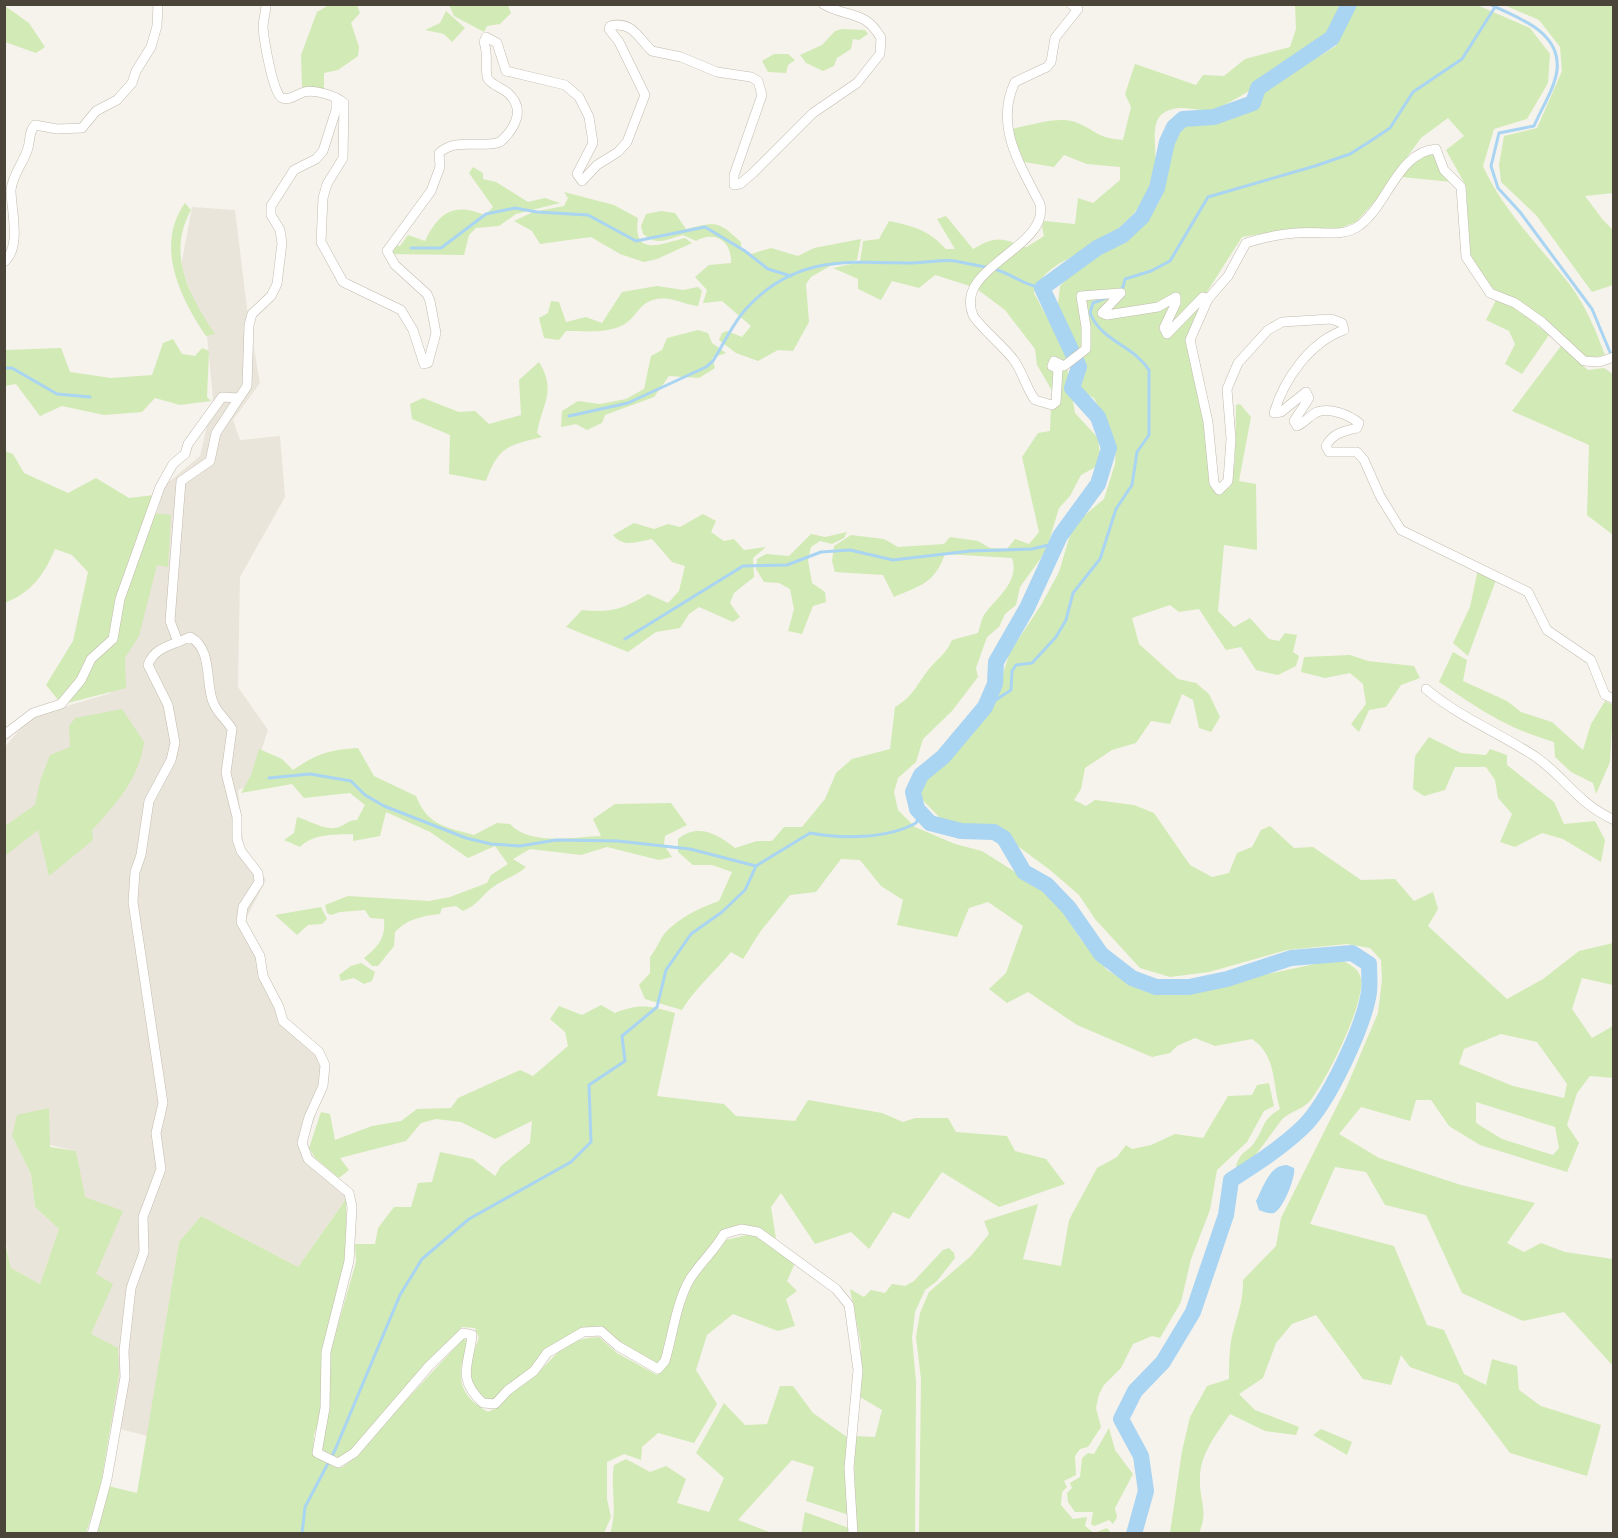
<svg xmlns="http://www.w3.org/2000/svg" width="1618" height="1538" font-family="'PT Sans Narrow',sans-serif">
  <rect width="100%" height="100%" fill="#f6f3ec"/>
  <!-- residential -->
  <polygon fill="#eae5da" points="192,207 235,210 247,308 260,383 233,420 240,440 280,436 285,497 240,577 238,687 268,730 250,785 238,790 244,850 266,880 245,921 287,1024 329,1070 305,1148 350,1193 298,1267 201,1216 179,1242 147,1436 109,1426 119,1375 91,1334 112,1284 96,1275 76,1151 12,1136 31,1174 35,1207 59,1229 40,1284 11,1268 5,1238 4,748 30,717 111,693 164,486 200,456 213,399 207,335 181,266"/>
  <!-- green -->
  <g fill="#d2eab5" fill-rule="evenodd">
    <polygon points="329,5 357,5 360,13 351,23 359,47 358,56 338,70 324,73 324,89 302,87 301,55 317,12"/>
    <polygon points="449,5 508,5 511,13 500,24 487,26 484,32 454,16"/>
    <path d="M1295 5H1339C1338 15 1335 25 1329 34 1320 47 1231 105 1215 109 1197 114 1180 101 1162 114 1149 124 1158 156 1155 171 1152 183 1145 199 1138 208 1127 223 1112 234 1097 244 1075 257 1043 265 1034 293L1066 353V360H1059L1054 394 1037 365 1035 349 1005 310 977 289 981 281 1019 247H1027L1044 236 1042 227 1044 221 1075 224 1078 198 1093 203 1120 180V167L1087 164 1064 155 1054 167 1024 162 1011 129C1029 126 1057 116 1075 122 1097 130 1095 138 1123 140L1131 107 1125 94 1135 64 1196 85 1203 75 1224 76 1245 59 1290 47 1296 29Z"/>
    <path d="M1346 5H1477L1530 28 1550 54 1548 83 1527 119 1494 129 1483 166C1503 211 1540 246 1570 285 1586 306 1596 331 1605 355L1586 359 1517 300 1492 289 1479 272 1470 255 1466 186 1446 150 1464 136 1448 118 1421 138 1377 199 1356 222 1340 228H1295L1242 237 1205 295 1167 327 1180 303 1165 301 1108 313 1123 292 1079 295 1084 345 1076 352 1057 312 1060 286C1091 253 1139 243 1160 200 1168 184 1169 148 1175 128L1183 123H1209L1336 46Z"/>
    <polygon points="1504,5 1613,5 1613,193 1585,196 1603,220 1613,230 1613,285 1592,292 1536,215 1501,182 1499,165 1504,136 1537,128 1562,71 1560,47 1539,20"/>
    <polygon points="5,6 29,23 45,47 36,53 5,42"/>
    <polygon points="446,11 465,28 452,42 444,34 425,30 440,23"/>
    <polygon points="842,29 865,30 868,34 859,40 853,39 851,49 837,58 834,66 823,71 806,63 800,55 822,45 835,31"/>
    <polygon points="774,54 788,54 795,60 788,65 786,73 768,72 762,61"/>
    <polygon points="1427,153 1435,153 1452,182 1402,177 1412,163"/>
    <path d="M473 167 483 173V179L496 182 528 202 545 198 560 203 516 214 499 226 476 228 469 235 464 255 390 254 394 245 400 246 408 235 425 241C439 212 454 202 485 215L493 207 469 173Z"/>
    <path d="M564 192 614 205 638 218C632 259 663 243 685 238L692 243 657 259 644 262 620 254 591 237 540 244 532 231 514 221 533 212 564 206 568 198Z"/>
    <path d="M185 203 191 210C166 255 190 296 215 334L206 336C181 299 154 246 185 203Z"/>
    <path d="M661 211 675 213 686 229C717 222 717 220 741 242V250L751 254 771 248 798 256 814 248 861 239 857 260 830 266 811 277 806 284 809 322 793 351 778 350 758 361 736 353 719 340 722 333 727 331 742 337 751 326 722 301 703 303 707 290 695 277 709 265 731 263C732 242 716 230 696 241L683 235C666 239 659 247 643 234L641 226 646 214Z"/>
    <path d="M946 216 973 249C991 239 997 236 1017 244L973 287 935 275 919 288 892 281 881 300 858 289V279L833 268 860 262 863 241 879 239 889 221C915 227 927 229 946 249H955L937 219Z"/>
    <path d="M657 286 683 290 698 287 702 291 698 306C682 304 669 295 653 300 639 304 636 317 625 324 608 334 585 331 566 331L559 340 544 338 539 318 548 313 551 301 559 302 566 322 586 317 602 323 622 292Z"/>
    <path d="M1118 295 1107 317 1174 299 1167 336 1203 299 1188 342 1218 494 1230 487 1235 461 1236 405 1240 404 1251 417 1239 481 1256 484 1257 550 1224 545 1218 611 1234 627 1250 618 1269 639 1279 641 1285 633 1297 635 1293 652 1299 656 1296 666 1278 675 1256 670 1241 647 1226 650 1199 609 1179 612 1170 605 1132 618 1139 644 1178 679 1196 683 1209 694 1220 717 1211 732 1199 728 1193 700 1182 694 1170 724 1151 721 1136 743 1112 750 1085 768 1081 789 1074 800 1086 806 1095 800 1134 805 1154 813 1190 865 1212 877 1229 873 1237 853 1252 847 1261 830 1270 826 1294 848 1313 847 1361 880 1395 879 1414 901 1433 892 1438 909 1428 926 1507 999 1543 979 1579 951 1613 943V985L1582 978 1572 1009 1592 1038 1613 1026 1614 1078 1590 1076 1577 1093 1567 1125 1579 1143 1567 1172 1480 1145 1449 1126 1431 1100H1416L1410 1121 1361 1107 1339 1134 1379 1158 1461 1185 1535 1203 1507 1243 1524 1252 1541 1243 1565 1252 1613 1259V1366L1564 1312 1523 1321 1462 1293 1426 1215 1385 1205 1366 1172 1335 1167 1310 1224 1394 1246 1427 1325 1444 1330 1464 1374 1486 1385 1492 1359 1517 1366 1519 1390 1541 1406 1601 1425 1587 1476 1510 1453 1458 1384 1410 1367 1401 1355 1391 1385 1363 1379 1316 1315 1292 1324 1276 1343 1263 1378 1239 1394 1255 1410 1299 1427 1296 1435 1265 1431 1230 1414C1217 1433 1200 1454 1200 1478 1199 1500 1209 1511 1199 1533H1170L1182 1451 1190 1417 1207 1386 1229 1379C1229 1366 1229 1353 1231 1341 1236 1317 1243 1306 1243 1280L1276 1246 1281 1218 1347 1086 1378 1013 1382 980 1381 960 1370 948 1347 944 1287 950 1209 972 1170 977 1140 968 1095 919 1079 895 1050 870 1003 835 943 821 911 788 958 740 997 692 1010 652 1041 605 1059 572 1073 525 1104 499 1115 464 1116 443 1094 398 1077 389 1082 366 1078 357 1087 349 1082 297ZM1501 1034 1537 1042 1567 1084 1564 1098 1513 1086 1459 1064 1464 1049ZM1476 1102 1555 1127 1559 1148 1553 1155 1502 1139 1476 1123Z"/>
    <polygon points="1496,300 1516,308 1549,335 1522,374 1505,364 1515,344 1509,331 1486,320"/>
    <polygon points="698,330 708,333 712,343 726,353 712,358 715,368 699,378 669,376 654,397 605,415 602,423 587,430 576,424 561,427 562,411 578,401 600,404 626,399 644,389 651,356 662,350 667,338"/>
    <polygon points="173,339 182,354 195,356 202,348 209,351 207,397 211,401 180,405 155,398 142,412 104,415 62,406 40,416 16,384 5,386 5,350 61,348 70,372 111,378 152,375 163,343"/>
    <polygon points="1561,346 1588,370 1604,368 1613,374 1613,535 1587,515 1589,445 1512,411"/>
    <path d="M539 362C557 391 542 404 537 433L542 437C507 446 499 446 486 481L449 474 450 435 412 419 410 404 423 398 459 412 475 411 489 424 521 415 519 380Z"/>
    <path d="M1067 367 1075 413 1098 438 1101 464 1081 475 1070 496 1059 508 1046 551 1020 587 1016 605 1005 614 999 627 987 637 976 668 978 677 952 711 923 739 916 762 898 778 894 792 898 810 915 827 955 844 982 851 1045 891 1066 916 1081 940 1107 970 1141 990 1169 995 1339 959C1348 964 1359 967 1361 979 1365 1004 1326 1081 1310 1101 1302 1110 1287 1112 1280 1122 1266 1140 1258 1156 1239 1170L1236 1166C1242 1149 1246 1154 1254 1143 1265 1128 1261 1120 1280 1109 1272 1083 1277 1056 1252 1039L1215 1046 1195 1038 1177 1046 1170 1053 1152 1057 1077 1025 1028 992 1007 1003 989 989 1006 973 1023 926 988 902 969 908 957 937 897 925 903 900 881 886 860 860 841 859 816 892 790 895 760 932 743 959 731 952C715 972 695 988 682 1010L645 999 639 985 650 973V957C656 950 660 939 665 933 680 917 699 908 719 901L732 872 712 865H693L678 852V839C698 823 717 834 735 848L757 841H772L784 827H802L825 799 836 773 852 759 890 749 895 707C913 697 917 684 929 669 938 658 946 654 952 640L978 633C980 627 981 620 984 615 996 598 1020 582 1012 558L945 554C934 584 921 585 894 597L883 575 835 572 832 561 834 546 851 535 884 539 898 547 944 544 950 537 978 541 990 548 1007 549 1015 539 1029 544 1039 532 1022 457 1038 433 1050 431 1051 407 1059 368Z"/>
    <path d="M5 451 13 454 24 473 68 493 96 478 129 498 154 495 110 639 59 701 46 685 73 641 88 572 72 555 55 549C44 575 32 592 5 603Z"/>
    <polygon points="152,513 171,515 168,567 157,565 139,636 125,658 126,688 64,704 93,661 117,639 123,598"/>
    <path d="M703 514 716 521 711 532 724 541 734 539 744 550 766 547 753 558 754 577 734 593 730 603 740 617 733 622 699 607 689 614 680 628 656 632 628 652 566 627 582 610C612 613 623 609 648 594L668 603 679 591 685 566 672 562 652 539C638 542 623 548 613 535L634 523 654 529 668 524 680 527Z"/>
    <polygon points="847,532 844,538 832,544 820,541 811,547 808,560 812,583 825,592 826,602 813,606 802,634 788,631 794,609 790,589 779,583 764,582 756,569 757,559 766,554 789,556 811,534 825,537"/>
    <polygon points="1478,569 1496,580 1468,656 1453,643 1470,607"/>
    <path d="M1453 652 1467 660 1463 681 1507 701 1521 712 1552 722 1583 750 1591 724 1605 701 1613 705 1610 762 1596 794 1593 783 1571 772 1555 757 1554 742C1504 727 1481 710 1439 682Z"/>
    <polygon points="1350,655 1368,661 1414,666 1420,678 1401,685 1386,707 1369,710 1359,732 1351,724 1366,704 1363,684 1350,673 1325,678 1301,672 1304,657"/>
    <path d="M122 709 144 742C139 779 117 803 92 830L93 840 49 876 38 830 5 856V826L35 805 40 781 50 755 70 747 69 726 75 718Z"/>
    <polygon points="1429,737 1461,753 1486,755 1490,749 1507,755 1507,765 1554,802 1564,824 1595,821 1605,840 1601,862 1563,839 1542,833 1515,847 1500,842 1512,814 1498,798 1495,780 1486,767 1455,767 1445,790 1424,796 1413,789 1415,756"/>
    <path d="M358 748 374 776 416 796C428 826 446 827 474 835L497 823 510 824C530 846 573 837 601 836L593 819 615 804 671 803 687 825 665 836 664 845 672 857 659 860 607 847 581 855 530 849 513 859 526 867C516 876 504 879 493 887 480 897 479 904 463 911L456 906 442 908 440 914C422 916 407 919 395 932L394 946 378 966H372L364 958C378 947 386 938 384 919L370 918 365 910 340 912 331 915 327 913 325 905 348 896 429 901 450 897 487 883 491 875 508 864 495 846 468 858 430 832 386 812 380 836 353 841V834C334 835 314 833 300 847L284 840 294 833 297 817C309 820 326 832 339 827 347 824 348 820 357 820L365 805 350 793 304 798 292 784 241 793 251 775 259 749 282 759 293 770C318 753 329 750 358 748Z"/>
    <polygon points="321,907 327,919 322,924 308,925 297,935 275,915"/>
    <polygon points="361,963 375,972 372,981 364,984 354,978 341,981 339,975 351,966"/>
    <path d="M601 1005 615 1013C641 1003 649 1006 675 1013L657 1096 724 1104 736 1116 795 1121 808 1100 882 1113 903 1122 915 1118H948L956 1132 1007 1136 1015 1151 1046 1159 1065 1184 999 1207 942 1172 909 1219 893 1212 869 1249 851 1232 815 1244 781 1193 771 1207 776 1239 760 1229 722 1232 686 1279 663 1357 657 1365 618 1343 603 1329 583 1330 494 1401H482L475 1393 467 1368 479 1338 475 1328 462 1327 363 1435 353 1451 338 1459 323 1450 322 1435 330 1409V1353L356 1262 355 1244H375L378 1228 394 1207H411L418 1183 432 1182 440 1152 473 1159 495 1176 501 1166 530 1143 532 1121 495 1139 461 1122 436 1119 421 1123 406 1141 340 1158 349 1170 339 1178 315 1158 309 1148 321 1112 330 1114 335 1140 372 1126 401 1121 417 1109 451 1108 458 1098 520 1070 533 1076 568 1046 565 1032 550 1019 559 1006 582 1015Z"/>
    <polygon points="1269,1083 1274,1106 1264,1111 1247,1142 1217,1170 1210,1210 1191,1259 1181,1302 1160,1338 1152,1336 1133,1344 1121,1368 1104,1385 1099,1394 1096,1408 1101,1427 1088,1447 1080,1449 1075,1456 1076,1475 1064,1481 1067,1487 1062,1492 1061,1505 1073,1519 1087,1517 1085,1526 1094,1533 1107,1528 1111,1533 919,1533 921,1379 916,1337 920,1313 929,1292 971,1256 989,1234 984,1221 1038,1204 1023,1259 1061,1266 1069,1220 1097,1168 1117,1157 1126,1145 1132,1149 1151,1145 1175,1134 1203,1138 1228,1096 1252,1095 1257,1085"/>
    <polygon points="49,1108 50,1147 76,1151 85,1197 123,1211 96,1274 113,1284 91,1334 118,1348 119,1375 100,1490 86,1533 5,1533 4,1238 11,1268 40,1284 59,1229 35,1207 31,1174 12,1136 17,1115"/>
    <path d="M346 1199 347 1261 329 1335 322 1410 314 1435 313 1454 341 1468 356 1457 371 1438 463 1339 468 1340C468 1350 462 1359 461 1369 459 1391 471 1402 488 1412 500 1407 504 1400 513 1392 520 1385 529 1381 536 1374 560 1353 562 1339 599 1337L617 1353 657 1375 670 1359 676 1327 693 1281 726 1240 747 1235 759 1237 795 1263 787 1281 797 1291 786 1299 795 1326 778 1331 733 1314 707 1335 696 1370 717 1404 694 1443 658 1433 642 1447 641 1460 624 1454 607 1462V1499L611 1517 604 1533 94 1534 108 1486 137 1493 179 1242 201 1216 298 1267Z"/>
    <polygon points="949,1248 954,1253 955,1258 937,1281 925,1290 915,1312 912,1338 916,1382 915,1533 855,1533 854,1436 875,1437 882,1410 860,1397 861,1345 850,1289 864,1297 871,1290 885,1293 892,1284 905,1286 914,1281 943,1250"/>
    <path d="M780 1386H793L813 1413 847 1437 845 1467 849 1515 806 1501 814 1467 792 1460 738 1520 772 1533 610 1534C618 1508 610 1490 614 1465L626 1459 650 1472 666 1466 686 1479 677 1503 709 1512 724 1478 696 1453 724 1403 745 1425 767 1424Z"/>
    <polygon points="1109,1428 1115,1450 1133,1474 1115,1508 1117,1517 1113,1524 1109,1520 1094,1526 1091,1524 1093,1512 1075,1512 1068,1502 1067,1493 1072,1488 1070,1483 1080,1477 1082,1458 1088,1453 1094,1454"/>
    <polygon points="1321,1429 1352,1442 1347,1455 1313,1435"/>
    <polygon points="805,1512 849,1528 849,1533 801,1534"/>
  </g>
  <!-- water -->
  <path fill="#a9d4f2" d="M1287 1165 1294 1168C1296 1177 1283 1209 1274 1213 1269 1214 1264 1212 1259 1210L1256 1201C1263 1188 1269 1165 1287 1165Z"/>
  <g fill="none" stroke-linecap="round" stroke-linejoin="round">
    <!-- stream -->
    <g stroke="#a9d4f2" stroke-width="3">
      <path d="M1489 4C1518 18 1561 31 1557 70 1555 88 1541 109 1534 126L1499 133 1491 166 1498 188 1520 212 1592 309 1612 357"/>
      <polyline points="411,248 441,248 486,214 515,208 537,212 588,215 636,241 705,227 745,251 768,269 791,276"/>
      <polyline points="1120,290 1123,287 1125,279 1151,271 1170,261 1208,197 1315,166 1350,154 1369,142 1390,128 1413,92 1462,59 1497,4"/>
      <polyline points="4,368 12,368 57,394 90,397"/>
      <path d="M569 416 628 403 706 367 713 361C723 345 732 325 745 310 791 258 840 261 904 263 919 264 943 259 955 261 966 263 979 266 991 268 1009 272 1023 285 1042 288"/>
      <polyline points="625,639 743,566 787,565 821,552 850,550 893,560 970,551 1032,549 1057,543"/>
      <path d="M985 707 1011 690 1012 671 1016 665 1032 663 1056 637 1066 620 1073 593 1100 559 1116 509 1132 485 1137 452 1149 435V370C1133 345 1102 342 1090 313L1093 303 1106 298"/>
      <polyline points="269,778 310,774 351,781 365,795 384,806 466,838 491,844 520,846 556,840 618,841 690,849 756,866"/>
      <path d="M302 1534 305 1507 335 1450 400 1295 422 1259 469 1219 571 1162 591 1142 589 1085 625 1061 622 1036 657 1007 666 970 691 934 722 912 745 890 756 866 810 833C842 839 887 839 916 823L921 813"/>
    </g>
    <!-- river -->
    <path stroke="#a9d4f2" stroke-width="16" d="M1134 1534 1146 1491 1141 1456 1121 1419 1135 1391 1163 1362 1193 1312 1226 1215 1231 1180C1256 1164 1281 1148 1302 1128 1328 1104 1364 1026 1369 992 1370 983 1369 973 1369 964L1352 953 1291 958 1227 979 1189 987H1156L1132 978 1101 954 1069 908 1047 885 1024 872 1004 838 994 832 961 831 930 823 917 809 913 792 921 775 943 757 985 707 995 684 996 662 1027 608 1060 536 1098 484 1109 448 1098 417 1072 388 1079 367 1042 288 1097 248 1123 235 1142 217 1157 188 1167 142 1174 127 1183 119 1214 117 1253 103 1258 88 1332 38 1349 4"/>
    <!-- street casing -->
    <g stroke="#c2bbae" stroke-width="10">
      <g id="street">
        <path d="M266 4C266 12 263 20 263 28 264 39 273 95 282 98 290 101 297 94 304 92 315 89 336 96 344 103L343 158 327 184 323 198 321 242 343 282 401 310 413 330 424 364 428 363 436 333 430 301 427 294 395 265 387 251 431 191 440 167 439 153C457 137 480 149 500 142 515 129 526 109 508 93 502 88 492 85 488 79 484 72 489 55 484 42L486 37 497 43 506 71 565 85 579 97 589 117 593 143 577 174 582 181 597 165 618 152 627 142 645 95 619 42 609 29 610 26C632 20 639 39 652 51L681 57 717 72 751 77 758 81 762 95 734 175V185L740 184 753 173 813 113 857 83 880 54 881 38C865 9 846 18 823 4"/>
        <path d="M1071 4 1078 9 1055 38 1051 62 1047 67 1015 82C994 126 1020 164 1040 204 1050 248 953 267 973 315 976 323 1005 348 1013 359 1023 372 1026 388 1035 400L1052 405 1056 402 1058 369 1052 366 1054 361 1064 366 1086 349V327L1081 296 1121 293 1102 313 1107 315 1158 307 1176 297V303L1164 328 1167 334 1203 297 1208 299"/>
        <path d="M4 262C22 247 11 210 11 190 12 176 23 163 27 151 31 141 28 132 35 125L57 129 82 128 96 111 117 100 132 83 136 71 151 47 157 26 158 4"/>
        <path d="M1614 357 1599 362 1584 361 1542 322 1515 303 1490 293 1466 257 1461 187 1444 170 1436 149C1398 152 1388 204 1360 225 1343 239 1316 230 1296 233 1279 234 1262 238 1246 243L1228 276 1208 299 1190 340 1208 422 1214 483 1219 490 1228 481 1231 439 1227 389 1238 363 1268 330 1282 322 1331 319 1342 323 1344 330C1310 342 1284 379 1274 413L1281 412 1306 392 1309 398 1294 421 1297 426C1305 423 1310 415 1317 412 1330 407 1349 415 1359 423L1357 428C1344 431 1333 433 1326 446L1329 452H1357L1364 460 1380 496 1401 530 1528 592 1547 630 1591 660 1605 695 1614 699"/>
        <polyline points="178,642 170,621 181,481 210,461 216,433 247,386 249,325 252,314 271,296 277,284 282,243 280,230 271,215 271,206 294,170 316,159 323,151 336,110 336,98"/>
        <path d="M1426 689C1459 717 1500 733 1536 757 1567 779 1576 802 1614 820"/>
        <polyline points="4,735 33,713 61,704 81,680 91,659 113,639 120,599 160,487 173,464 185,454 188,444 222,397 239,398"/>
        <path d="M92 1534 107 1479 125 1377 124 1351 131 1288 144 1252 143 1217 161 1169 156 1133 163 1103 133 902 135 872 141 855 149 801 171 760 175 743 168 705 148 665C154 647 173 645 190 637 213 649 205 682 213 702 217 713 226 719 232 729L226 773 237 817V839L241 851 258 873 259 882 243 907 241 922 260 956 263 976 279 1007 283 1021 319 1052 325 1065 323 1086 309 1117 302 1143 308 1159 349 1193 352 1207 349 1261 326 1352 325 1408 317 1453 338 1463 354 1453 429 1366 463 1333 472 1335C469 1366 456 1378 483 1403L495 1404 508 1390 534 1371 547 1353 583 1332 601 1331 618 1346 658 1369 665 1361C673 1334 676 1303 690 1279 700 1263 715 1250 724 1234L741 1229 758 1232 836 1289 849 1305 858 1370 849 1468 853 1534"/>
      </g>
    </g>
    <!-- street -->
    <use href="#street" stroke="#fff" stroke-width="9"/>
  </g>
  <!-- border -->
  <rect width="1618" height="1538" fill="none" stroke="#4b4439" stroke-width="12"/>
</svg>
